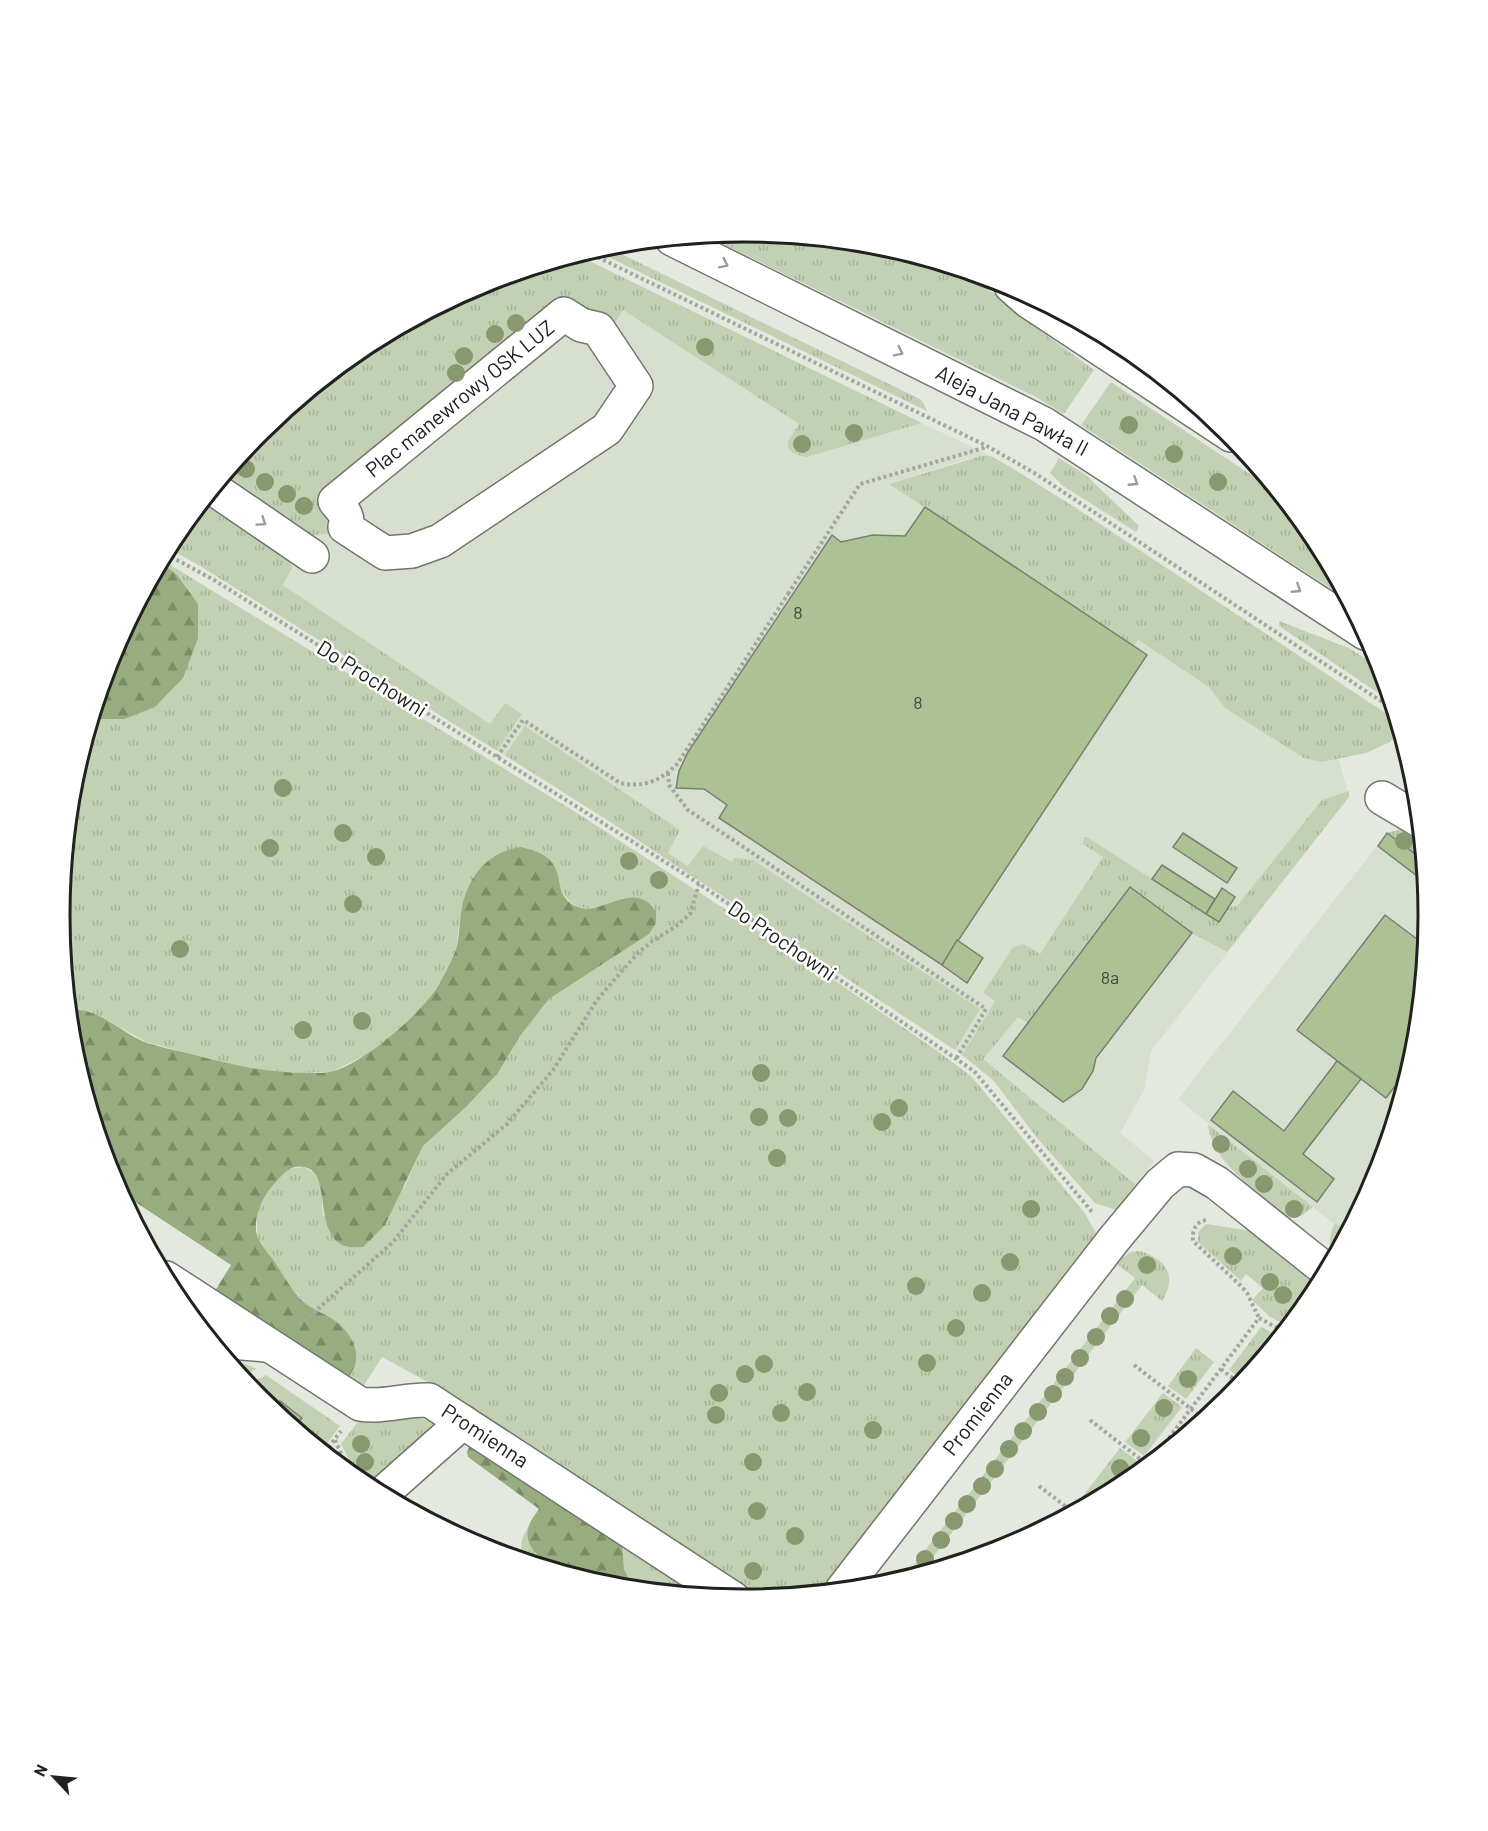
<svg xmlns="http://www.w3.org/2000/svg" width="1488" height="1831" font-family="Barlow,sans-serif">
  <defs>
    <pattern id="grass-tufts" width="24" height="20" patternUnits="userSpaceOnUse" patternTransform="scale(1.5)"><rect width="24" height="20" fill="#c2d1b3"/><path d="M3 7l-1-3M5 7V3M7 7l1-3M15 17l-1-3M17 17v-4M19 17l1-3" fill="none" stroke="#a6b39a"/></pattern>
    <pattern id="forest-firs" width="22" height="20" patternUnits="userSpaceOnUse" patternTransform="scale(1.5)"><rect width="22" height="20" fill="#97ac7f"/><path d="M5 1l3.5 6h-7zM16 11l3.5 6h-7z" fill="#7b8c67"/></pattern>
  </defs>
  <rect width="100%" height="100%" fill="#e4e9df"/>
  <!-- built -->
  <g fill="#d7e0ce">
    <polygon points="623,310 799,424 788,441 789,450 799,456 807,457 922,423 991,456 967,459 889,484 1133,645 1137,640 1296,743 1332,735 1349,797 1151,1051 1144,1090 1120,1133 1154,1161 1116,1210 1095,1203 1038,1139 994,1081 962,1055 618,827 497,751 521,714 490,724 283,585 313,535 321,535 335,501 564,314"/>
    <polygon points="1387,833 1422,859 1428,916 1415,1049 1376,1178 1349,1228 1334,1224 1178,1099"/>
  </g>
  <!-- grass -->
  <g fill="url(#grass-tufts)">
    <polygon points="744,232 878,245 967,272 1027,321 1094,370 1064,414 1034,396 705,235"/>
    <polygon points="605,246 920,399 923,402 927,411 594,250"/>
    <path d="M577 255 922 423 807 457C799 456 791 454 788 447V441L799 424 623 310 614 325 572 320 335 501 331 534 313 535 303 532 223 477 261 432 364 347 483 283Z"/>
    <polygon points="1111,382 1277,492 1313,536 1347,599 1081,425"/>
    <polygon points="981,456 991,456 1012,468 1076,508 1396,720 1400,734 1388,743 1366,753 1322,762 1304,758 1225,708 1209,687 1138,640 1134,646 889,484"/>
    <polygon points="1059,458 1086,475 1139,526 1136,532 1063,486 1050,473"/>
    <polygon points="204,501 284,555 293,567 283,585 490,724 505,703 522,714 497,751 200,566 168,548 175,535"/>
    <path d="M162 560 577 813 834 980 936 1050 971 1076 1084 1212 1096 1233 821 1592 762 1598 453 1396 382 1357 363 1387 349 1378 354 1370 338 1323 306 1304 288 1284 257 1237V1214L267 1191 287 1169 304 1167 314 1173 321 1187 323 1216 404 1188 423 1146 466 1107 498 1073 520 1036 549 999 649 934 624 898C594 909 573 919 558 882L462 905 456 949 443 977 426 1003 390 1037 364 1056 331 1072 285 1074 220 1062 146 1042 109 1021 80 1009H69L60 915 73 782 92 719H124L177 575 161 562Z"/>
    <polygon points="1279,621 1349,648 1380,668 1390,701 1279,626"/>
    <polygon points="525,726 680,830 668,853 688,866 703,846 732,862 734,858 753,860 980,1009 955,1050 618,827 505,755"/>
    <polygon points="1349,791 1349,797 1227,952 1192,933 1130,887 1028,1023 1018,1017 983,1059 1136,1185 1116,1210 1095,1203 1038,1139 994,1081 962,1055 995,1001 983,993 1013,947 1024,944 1040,954 1103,857 1083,844 1084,837 1087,837 1219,922 1228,907 1237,906 1322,800"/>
    <polygon points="1404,828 1420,835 1422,859 1387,833"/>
    <path d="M1208 1124 1313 1207C1306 1213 1298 1220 1288 1217 1274 1212 1232 1171 1222 1158 1215 1148 1209 1136 1208 1124Z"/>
    <polygon points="1206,1224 1251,1231 1318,1286 1313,1296 1288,1326 1270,1317 1252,1300 1263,1288 1246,1274 1241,1281 1198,1242 1198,1232"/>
    <path d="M1334 1224 1349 1228 1334 1256C1327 1245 1330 1235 1334 1224Z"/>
    <path d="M1140 1251C1166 1259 1178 1276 1162 1301L1142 1285 921 1573 903 1579 1135 1278 1115 1263 1131 1252Z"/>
    <polygon points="1261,1327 1279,1337 1243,1380 1229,1370"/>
    <polygon points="1196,1348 1214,1362 1186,1399 1168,1386"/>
    <polygon points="229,1361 240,1362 257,1369 241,1376"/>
    <polygon points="266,1375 340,1426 322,1450 294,1427 301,1417 280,1401 278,1404 257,1388 254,1391 248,1384"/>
    <polygon points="1163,1393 1182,1407 1144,1456 1125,1442"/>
    <path d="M363 1415C381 1416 422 1413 435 1425L371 1488 359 1480 341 1444Z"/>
    <polygon points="1120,1448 1140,1463 1122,1485 1080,1508 1076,1505"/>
    <path d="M528 1527C526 1551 546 1559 562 1572 536 1564 508 1560 528 1527Z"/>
    <polygon points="622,1544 705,1596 634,1589 624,1569"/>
  </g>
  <!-- forest -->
  <g fill="url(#forest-firs)">
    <polygon points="161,562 177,575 198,604 198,638 183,678 155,707 124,719 92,719 112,653"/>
    <path d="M521 847C532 850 546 853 553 864 563 879 555 898 578 907 599 915 625 888 646 901 650 903 653 908 656 911V923L649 934 549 999 520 1036 498 1073 466 1107 423 1146 385 1225 363 1247C358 1247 350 1248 345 1246 312 1233 333 1172 304 1167 290 1164 282 1175 274 1184 263 1195 251 1222 258 1238 262 1247 271 1256 276 1264 285 1278 293 1293 306 1304 316 1311 328 1315 338 1323 355 1338 363 1358 349 1377L215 1291 231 1265 120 1192 112 1177 73 1049 69 1009C100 1008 121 1033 147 1043 160 1047 174 1050 187 1053 228 1064 270 1074 312 1073 318 1073 325 1073 330 1072 359 1066 406 1025 425 1003 438 989 447 970 455 952 460 939 459 922 462 907 469 875 488 852 521 847Z"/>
    <path d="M470 1444 622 1544 624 1569 634 1589C607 1586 520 1569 528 1529 529 1522 535 1515 539 1509L468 1457 467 1452Z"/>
  </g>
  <!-- building -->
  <g fill="#acc294" stroke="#797e74" stroke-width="1.5">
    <polygon points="925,507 1147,655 942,965 719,818 727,805 704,789 676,788 679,771 688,752 832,535 841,542 873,535 905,536"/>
    <polygon points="1183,833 1237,868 1227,883 1173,847"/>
    <polygon points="1387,833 1422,859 1425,882 1378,846"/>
    <polygon points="1162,865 1215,899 1206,914 1152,879"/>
    <polygon points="1130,887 1192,933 1096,1058 1093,1071 1082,1089 1063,1102 1003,1056"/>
    <polygon points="1222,888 1235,897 1219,922 1206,914"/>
    <polygon points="1385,915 1425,945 1415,1049 1409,1068 1386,1098 1297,1030"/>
    <polygon points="957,940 983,958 967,983 942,965"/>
    <polygon points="1337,1061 1361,1079 1303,1154 1334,1179 1317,1202 1211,1120 1233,1091 1284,1131"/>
    <polygon points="256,1388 278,1404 280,1401 302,1418 294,1427 260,1399 254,1391"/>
  </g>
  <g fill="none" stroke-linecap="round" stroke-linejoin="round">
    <!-- minor casing -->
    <g stroke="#72776d" stroke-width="36">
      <g id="minor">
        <path d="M564 314 581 325 598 329 636 386 607 429 440 541 412 551 385 553 345 527C351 517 341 509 335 501Z"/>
        <polyline points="214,489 312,556"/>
        <polyline points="1382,798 1419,820"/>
        <path d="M166 1278 360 1404C383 1408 405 1399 429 1400L734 1599"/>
        <polyline points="214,1343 231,1342 266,1345"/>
        <polyline points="382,1494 463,1422"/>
        <polyline points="842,1590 1115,1238 1160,1184 1178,1169 1194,1170 1217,1183 1326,1270"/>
      </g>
    </g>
    <!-- major casing -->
    <g stroke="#72776d" stroke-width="36">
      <g id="major">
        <polyline points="672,239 1044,424 1365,633"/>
        <polyline points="1011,286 1028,301 1231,435"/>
      </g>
    </g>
    <!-- path -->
    <g stroke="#a3a79f" stroke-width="4" stroke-dasharray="3 3" stroke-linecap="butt">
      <polyline points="587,252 987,446 1036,474 1393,709"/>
      <polyline points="166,554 214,580 686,875 974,1071 1093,1213"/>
      <polyline points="788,594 860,484 987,447"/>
      <path d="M497 757 523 720 620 783C644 788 661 781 678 763L788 594 792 596"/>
      <polyline points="668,773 669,785 688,810 986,1009 956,1059"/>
      <path d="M1206 1220C1195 1222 1192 1231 1193 1241L1241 1286 1247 1293 1259 1318"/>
      <polyline points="299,1324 310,1316 393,1242 447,1174 507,1124 553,1070 597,1000 615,979 638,953 651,942 675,927 690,914 699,884"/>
      <polyline points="1134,1365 1204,1419"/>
      <polyline points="1221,1369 1240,1384"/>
      <polyline points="1090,1420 1148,1465"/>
      <polyline points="335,1440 350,1473"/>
      <polyline points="325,1452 341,1431"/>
      <polyline points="1151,1462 1259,1318 1283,1331"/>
      <polyline points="1039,1486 1073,1512"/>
    </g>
    <!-- minor -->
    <use href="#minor" stroke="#fff" stroke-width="33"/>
    <!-- major -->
    <use href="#major" stroke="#fff" stroke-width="33"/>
  </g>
  <!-- trees -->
  <g fill="#88986f">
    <circle cx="516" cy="323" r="9"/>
    <circle cx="495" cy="334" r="9"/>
    <circle cx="705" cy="347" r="9"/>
    <circle cx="464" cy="356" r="9"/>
    <circle cx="456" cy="373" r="9"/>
    <circle cx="1129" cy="425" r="9"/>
    <circle cx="854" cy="433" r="9"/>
    <circle cx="802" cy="444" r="9"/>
    <circle cx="1174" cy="454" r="9"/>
    <circle cx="246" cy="469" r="9"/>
    <circle cx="265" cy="482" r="9"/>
    <circle cx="1218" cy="482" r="9"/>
    <circle cx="287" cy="494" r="9"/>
    <circle cx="304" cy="506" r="9"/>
    <circle cx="283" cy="788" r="9"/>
    <circle cx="343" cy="833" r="9"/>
    <circle cx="1404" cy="841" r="9"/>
    <circle cx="270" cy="848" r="9"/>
    <circle cx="376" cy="857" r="9"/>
    <circle cx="629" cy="861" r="9"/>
    <circle cx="659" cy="880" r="9"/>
    <circle cx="353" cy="904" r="9"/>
    <circle cx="180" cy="949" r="9"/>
    <circle cx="362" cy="1021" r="9"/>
    <circle cx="303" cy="1030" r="9"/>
    <circle cx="761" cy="1073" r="9"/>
    <circle cx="899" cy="1108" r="9"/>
    <circle cx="759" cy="1117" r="9"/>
    <circle cx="788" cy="1118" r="9"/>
    <circle cx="882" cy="1122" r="9"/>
    <circle cx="1221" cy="1144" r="9"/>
    <circle cx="777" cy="1158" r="9"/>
    <circle cx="1248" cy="1169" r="9"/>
    <circle cx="1264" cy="1184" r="9"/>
    <circle cx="1031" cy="1209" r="9"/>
    <circle cx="1294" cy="1209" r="9"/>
    <circle cx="1233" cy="1256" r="9"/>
    <circle cx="1010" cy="1262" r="9"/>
    <circle cx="1147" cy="1265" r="9"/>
    <circle cx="1270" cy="1282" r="9"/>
    <circle cx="916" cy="1286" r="9"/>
    <circle cx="982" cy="1293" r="9"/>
    <circle cx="1283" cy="1295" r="9"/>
    <circle cx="1125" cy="1299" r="9"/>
    <circle cx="1110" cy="1316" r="9"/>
    <circle cx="956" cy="1328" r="9"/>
    <circle cx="1096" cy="1337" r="9"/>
    <circle cx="1080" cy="1358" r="9"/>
    <circle cx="927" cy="1363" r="9"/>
    <circle cx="764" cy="1364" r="9"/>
    <circle cx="745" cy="1374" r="9"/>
    <circle cx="1065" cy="1377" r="9"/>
    <circle cx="1188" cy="1379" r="9"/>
    <circle cx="807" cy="1392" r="9"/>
    <circle cx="719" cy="1393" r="9"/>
    <circle cx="1053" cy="1394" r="9"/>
    <circle cx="1164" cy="1408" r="9"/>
    <circle cx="1038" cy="1412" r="9"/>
    <circle cx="781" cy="1413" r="9"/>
    <circle cx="716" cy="1415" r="9"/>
    <circle cx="873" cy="1430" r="9"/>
    <circle cx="1023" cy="1431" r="9"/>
    <circle cx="1141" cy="1438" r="9"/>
    <circle cx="361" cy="1444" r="9"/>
    <circle cx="1009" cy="1449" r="9"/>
    <circle cx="365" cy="1462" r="9"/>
    <circle cx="753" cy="1462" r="9"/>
    <circle cx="1120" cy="1468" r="9"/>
    <circle cx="995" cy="1469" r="9"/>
    <circle cx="982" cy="1486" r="9"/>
    <circle cx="967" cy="1504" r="9"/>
    <circle cx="757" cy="1511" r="9"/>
    <circle cx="954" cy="1521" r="9"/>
    <circle cx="795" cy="1536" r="9"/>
    <circle cx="941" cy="1540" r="9"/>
    <circle cx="925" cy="1559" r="9"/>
    <circle cx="753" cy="1571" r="9"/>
  </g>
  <!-- one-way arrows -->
  <defs><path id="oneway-chevron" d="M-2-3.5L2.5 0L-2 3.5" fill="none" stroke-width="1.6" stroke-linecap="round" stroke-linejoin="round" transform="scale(1.5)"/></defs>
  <g stroke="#9b9c9a">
    <use href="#oneway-chevron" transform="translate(724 264) rotate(26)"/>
    <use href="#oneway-chevron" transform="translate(899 352) rotate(26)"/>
    <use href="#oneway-chevron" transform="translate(1134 482) rotate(33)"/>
    <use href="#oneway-chevron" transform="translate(262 522) rotate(34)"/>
    <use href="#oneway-chevron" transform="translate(1297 589) rotate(33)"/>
  </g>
  <g text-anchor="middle" stroke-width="5" stroke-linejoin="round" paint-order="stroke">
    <!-- number labels -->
    <g font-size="18" fill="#434a3c">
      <text x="798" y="619">8</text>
      <text x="918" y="709">8</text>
      <text x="1110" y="984">8a</text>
    </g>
    <!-- street labels -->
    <g font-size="21" fill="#20221e" stroke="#fff">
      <text transform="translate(460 399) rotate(-39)" y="7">Plac manewrowy OSK LUZ</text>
      <text transform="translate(1012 411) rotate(28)" y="7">Aleja Jana Pawła II</text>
      <text transform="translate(372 679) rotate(32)" y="7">Do Prochowni</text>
      <text transform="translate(782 941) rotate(34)" y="7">Do Prochowni</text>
      <text transform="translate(978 1414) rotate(-52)" y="7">Promienna</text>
      <text transform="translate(485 1436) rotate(33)" y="7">Promienna</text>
    </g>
  </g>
  <!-- crop -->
  <path d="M0 0H1488V1831H0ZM743 242H745A673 673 0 0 1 1418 915V916A673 673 0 0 1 745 1589H743A673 673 0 0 1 70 916V915A673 673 0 0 1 743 242Z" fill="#fff" fill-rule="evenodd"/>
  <path fill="none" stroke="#20221e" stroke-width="3" d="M743 242H745A673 673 0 0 1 1418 915V916A673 673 0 0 1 745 1589H743A673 673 0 0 1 70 916V915A673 673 0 0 1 743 242Z"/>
  <!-- north arrow -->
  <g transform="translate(54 1777) rotate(296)" stroke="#ffffff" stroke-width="4.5" paint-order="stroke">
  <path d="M0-4.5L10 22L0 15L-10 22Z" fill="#20221e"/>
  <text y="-9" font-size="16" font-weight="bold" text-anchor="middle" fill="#20221e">N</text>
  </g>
</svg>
